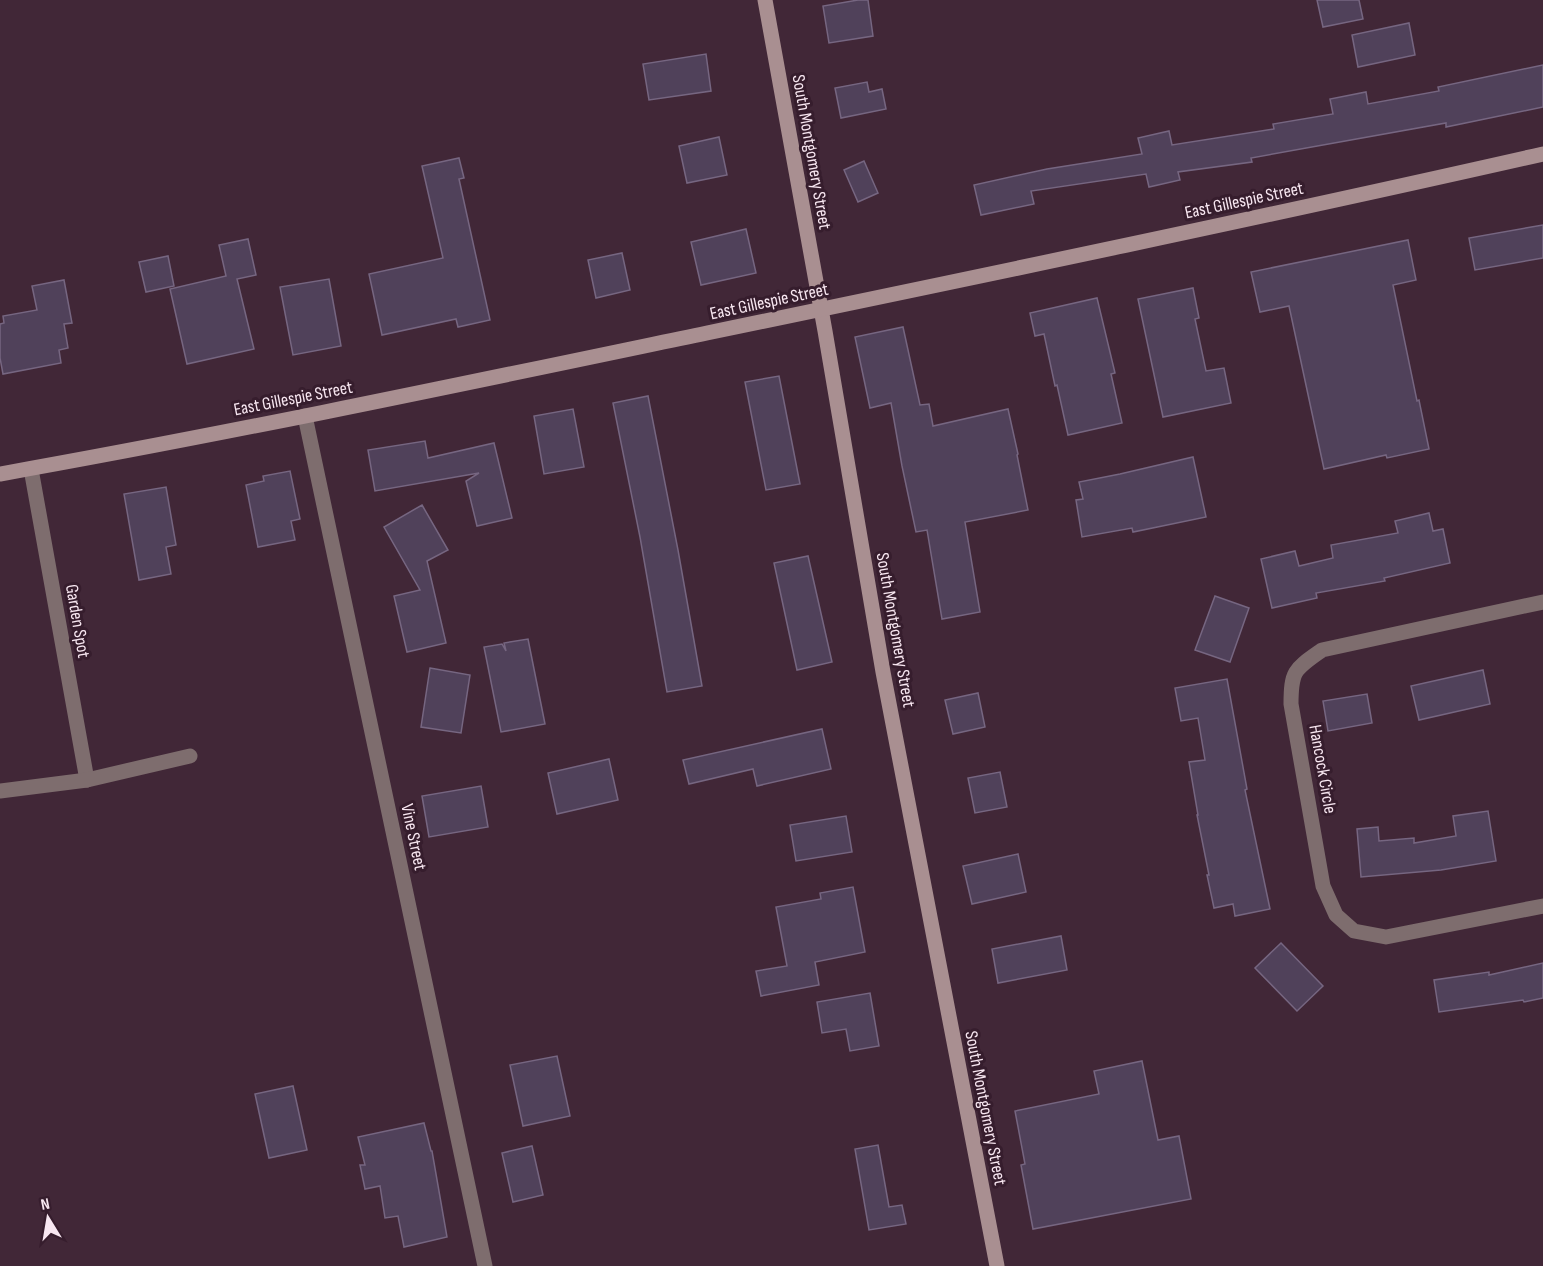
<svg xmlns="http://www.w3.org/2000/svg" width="1543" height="1266" font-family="'Sofia Sans Condensed',sans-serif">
  <rect width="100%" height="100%" fill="#412737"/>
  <!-- building -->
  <g fill="#50415a" stroke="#766681" stroke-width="1.5">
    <polygon points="858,0 868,0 873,36 829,43 823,6"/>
    <polygon points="1317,0 1359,0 1363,19 1323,27"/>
    <polygon points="1409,23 1415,55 1358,67 1352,35"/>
    <polygon points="706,54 711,91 649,100 643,64"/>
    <polygon points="1543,65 1543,107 1446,127 1446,123 1251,158 1252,162 1178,172 1180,180 1149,187 1146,174 1031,191 1034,204 981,215 974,185 1047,169 1142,154 1138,138 1169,131 1172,145 1274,129 1273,124 1333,114 1330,99 1366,92 1368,104 1439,91 1438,87"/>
    <polygon points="867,82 869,92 882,89 886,109 841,118 835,88"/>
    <polygon points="719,137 727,175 687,183 679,146"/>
    <polygon points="459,158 464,178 459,179 490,320 458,327 456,319 382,335 369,274 443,258 422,166"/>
    <polygon points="864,161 878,193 858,202 844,170"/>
    <polygon points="1543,225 1543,258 1475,270 1469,238"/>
    <polygon points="746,229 756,273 701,285 691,242"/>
    <polygon points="248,239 256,275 237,279 254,349 187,364 170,289 226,276 219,245"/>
    <polygon points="1408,240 1416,280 1393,285 1417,401 1419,400 1429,449 1387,458 1386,455 1324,469 1289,306 1260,312 1251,272"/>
    <polygon points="622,253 630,290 596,298 588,260"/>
    <polygon points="168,256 174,286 146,292 139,262"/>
    <polygon points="329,279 341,346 293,355 280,287"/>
    <polygon points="64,280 72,323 64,324 68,348 59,350 61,363 3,374 0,358 0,324 4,323 3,316 37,310 32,286"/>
    <polygon points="1193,288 1199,318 1195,319 1206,371 1224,368 1231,403 1163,417 1138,299"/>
    <polygon points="1097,298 1115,373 1111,374 1122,423 1068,435 1057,385 1055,386 1044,334 1035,336 1030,313"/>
    <polygon points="903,327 920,405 929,404 933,426 1008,409 1018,454 1017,455 1028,510 965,522 980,612 942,619 927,530 916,532 902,466 891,403 870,408 855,337"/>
    <polygon points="779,376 800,484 766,490 745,382"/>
    <polygon points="648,396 678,550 702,686 667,692 640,537 613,403"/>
    <polygon points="573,409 584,467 544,474 534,416"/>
    <polygon points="425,441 428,458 494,443 512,518 477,526 466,481 479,473 375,491 368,450"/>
    <polygon points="1193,457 1206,517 1133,532 1132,528 1082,537 1076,500 1083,499 1079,482 1120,474"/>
    <polygon points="290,471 300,519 291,521 295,540 258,547 246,485 264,481 263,476"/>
    <polygon points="166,487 176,545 166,547 171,574 139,580 124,494"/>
    <polygon points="422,505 448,550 427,561 446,643 407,652 394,596 420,590 384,527"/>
    <polygon points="1429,513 1433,531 1443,529 1450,563 1384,578 1385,581 1316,593 1317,598 1272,608 1261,559 1295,551 1299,566 1333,558 1331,545 1398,533 1395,521"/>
    <polygon points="808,556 832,662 797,670 774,563"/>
    <polygon points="1215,596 1249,608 1230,662 1195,650"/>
    <polygon points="528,639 545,724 501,732 484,647 502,644 506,651 504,643"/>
    <polygon points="430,668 470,675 461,733 421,727"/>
    <polygon points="1483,670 1490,704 1419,720 1411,686"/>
    <polygon points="1227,679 1247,789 1245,790 1270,909 1235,916 1233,904 1214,908 1207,875 1209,875 1197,815 1198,815 1189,762 1205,760 1198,718 1181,721 1175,688"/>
    <polygon points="978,693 985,727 953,734 945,700"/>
    <polygon points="1367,694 1372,723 1328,731 1323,701"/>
    <polygon points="822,729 831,769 757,786 753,769 689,784 683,760"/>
    <polygon points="609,759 618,800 557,814 548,773"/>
    <polygon points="1000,772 1007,807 975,813 968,778"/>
    <polygon points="481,786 488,827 429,837 422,796"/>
    <polygon points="1488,811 1496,861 1441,870 1361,877 1357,829 1378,827 1379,841 1414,838 1414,843 1456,836 1453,816"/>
    <polygon points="846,816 852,852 796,861 790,825"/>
    <polygon points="1018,854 1026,892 972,904 963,866"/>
    <polygon points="853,887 865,952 815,962 819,985 761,996 756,971 787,966 776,907 821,899 820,893"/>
    <polygon points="1061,936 1067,970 998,983 992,949"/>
    <polygon points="1281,943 1323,986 1297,1011 1255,968"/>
    <polygon points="1543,963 1543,998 1524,1002 1523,1000 1439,1012 1434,980 1489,972 1489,975"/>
    <polygon points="870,993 879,1046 850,1051 846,1029 822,1033 817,1002"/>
    <polygon points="557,1056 570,1116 523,1126 510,1065"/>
    <polygon points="1142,1061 1158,1140 1179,1136 1191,1199 1033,1229 1021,1165 1025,1164 1015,1111 1099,1094 1094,1071"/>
    <polygon points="293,1086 307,1150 269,1158 255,1094"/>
    <polygon points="424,1123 431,1151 432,1151 447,1237 404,1247 398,1216 385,1218 380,1186 365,1189 360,1165 365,1165 358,1137"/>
    <polygon points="878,1145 889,1207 902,1205 906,1224 869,1230 855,1149"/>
    <polygon points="532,1146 543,1195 513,1202 502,1153"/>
  </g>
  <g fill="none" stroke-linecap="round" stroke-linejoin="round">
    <!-- street -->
    <g stroke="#7e6d6e" stroke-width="15">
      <polyline points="305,416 485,1266"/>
      <polyline points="31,469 87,780"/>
      <path d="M1543 602 1322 650C1295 669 1291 670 1291 704L1323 886 1336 915 1354 931 1386 937 1543 906"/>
      <polyline points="0,791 87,780 190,756"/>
    </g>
    <!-- secondary -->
    <g stroke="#a98f91" stroke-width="15">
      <polyline points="765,0 825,331 883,672 997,1266"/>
      <path d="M0 474C236 432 472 382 707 333 986 275 1265 217 1543 154"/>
    </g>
  </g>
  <g text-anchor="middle" stroke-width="6" stroke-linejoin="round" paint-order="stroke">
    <!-- street labels -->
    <g font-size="18" fill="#f8e7f1" stroke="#361d2d">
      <text transform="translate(812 152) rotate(80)" y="6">South Montgomery Street</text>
      <text transform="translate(1244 200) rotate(-12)" y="6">East Gillespie Street</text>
      <text transform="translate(769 301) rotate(-12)" y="6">East Gillespie Street</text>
      <text transform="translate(293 398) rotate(-11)" y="6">East Gillespie Street</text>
      <text transform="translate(78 621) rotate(80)" y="6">Garden Spot</text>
      <text transform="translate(896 630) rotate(80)" y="6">South Montgomery Street</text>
      <text transform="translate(1323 769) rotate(80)" y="6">Hancock Circle</text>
      <text transform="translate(414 837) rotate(78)" y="6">Vine Street</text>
      <text transform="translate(986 1108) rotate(79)" y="6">South Montgomery Street</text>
    </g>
  </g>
  <!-- north arrow -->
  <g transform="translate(48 1218) rotate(349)" stroke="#361d2d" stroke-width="4.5" paint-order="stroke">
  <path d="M0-4.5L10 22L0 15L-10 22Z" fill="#f8e7f1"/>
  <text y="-9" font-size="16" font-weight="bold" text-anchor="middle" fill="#f8e7f1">N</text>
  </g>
</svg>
